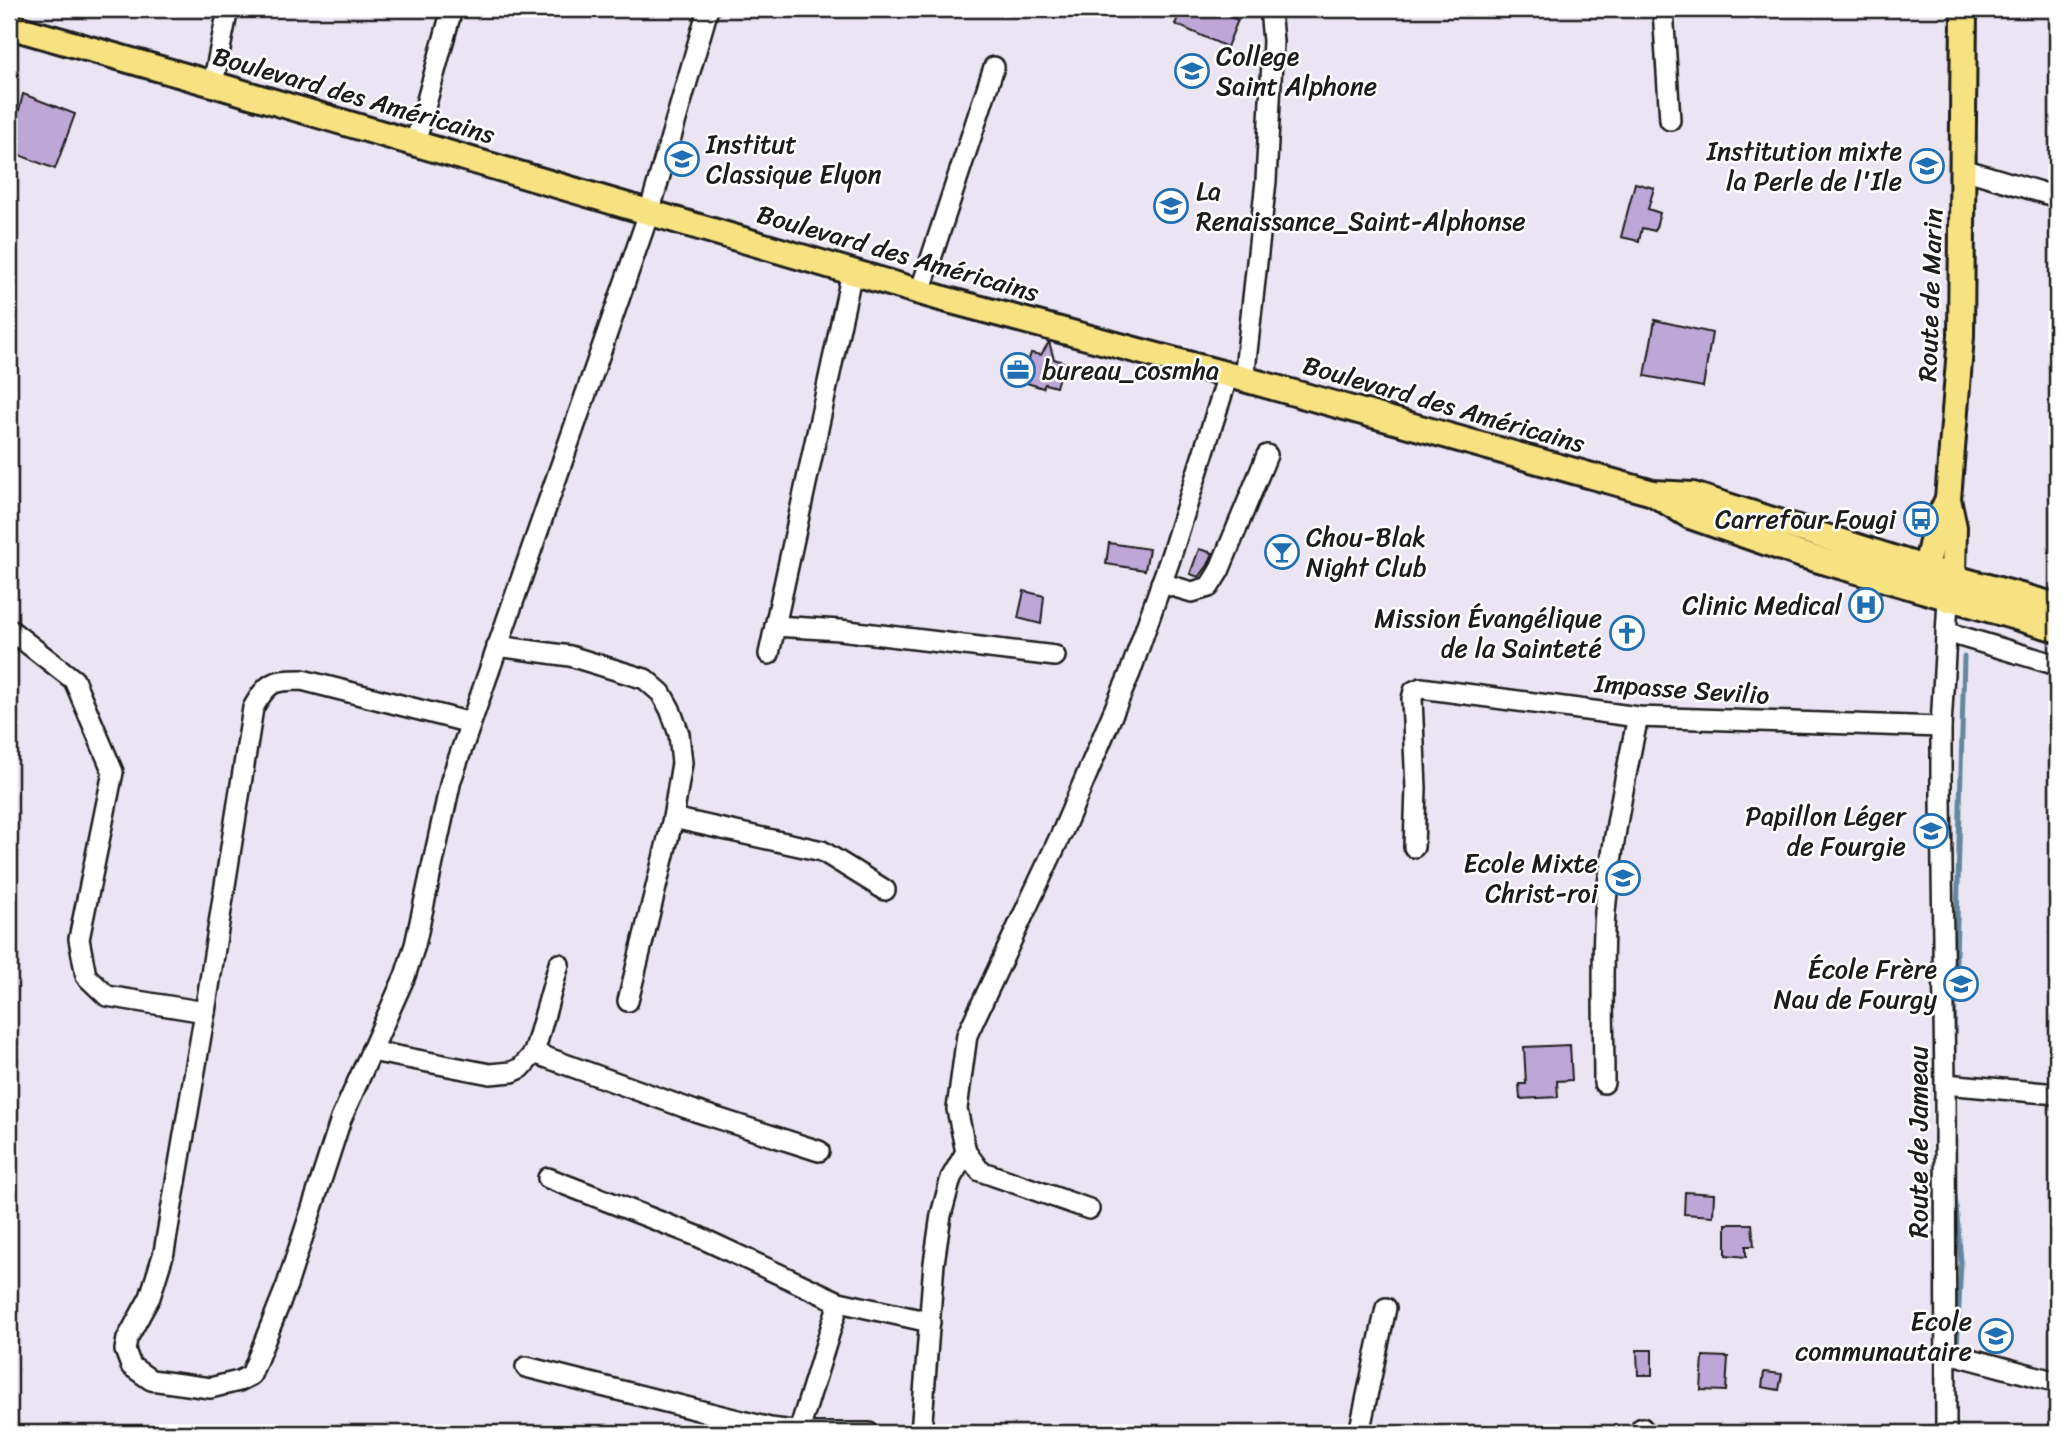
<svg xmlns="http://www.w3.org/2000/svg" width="2066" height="1442" font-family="Sriracha,sans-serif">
  <rect width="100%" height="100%" fill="#ebe5f3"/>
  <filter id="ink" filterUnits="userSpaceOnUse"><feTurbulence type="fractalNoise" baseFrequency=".0143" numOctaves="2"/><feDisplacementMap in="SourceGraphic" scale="14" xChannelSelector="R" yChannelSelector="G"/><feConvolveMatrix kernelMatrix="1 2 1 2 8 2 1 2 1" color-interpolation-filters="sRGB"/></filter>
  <g filter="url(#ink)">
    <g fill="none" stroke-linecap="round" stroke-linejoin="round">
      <!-- stream -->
      <g stroke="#63879d" stroke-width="5">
        <polyline points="1954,1035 1964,657"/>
        <polyline points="1955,1195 1961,1261 1957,1349"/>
        <polyline points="1955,1414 1956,1433"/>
      </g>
    </g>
    <!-- building -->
    <g fill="#bda7d6" stroke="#1c1c1c" stroke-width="2">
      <polygon points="1182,9 1213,9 1238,20 1227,47 1175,24"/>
      <polygon points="23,94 75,114 55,169 9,151"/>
      <polygon points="1635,183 1654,188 1648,209 1660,213 1655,231 1642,228 1639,241 1621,237"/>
      <polygon points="1655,320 1712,333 1703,387 1645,376"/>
      <polygon points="1049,342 1054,359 1063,362 1056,387 1045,384 1043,388 1027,383 1028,377 1024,375 1031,353 1041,355"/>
      <polygon points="1109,543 1149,549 1145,570 1106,564"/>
      <polygon points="1199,549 1213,553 1208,565 1199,577 1190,574"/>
      <polygon points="1024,591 1044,596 1041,624 1018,618"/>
      <polygon points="1570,1045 1572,1080 1557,1081 1558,1097 1520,1099 1519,1084 1526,1084 1524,1047"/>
      <polygon points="1685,1192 1714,1194 1713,1216 1684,1214"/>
      <polygon points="1726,1224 1752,1224 1754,1246 1746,1246 1746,1257 1726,1255"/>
      <polygon points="1637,1350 1652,1350 1652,1375 1638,1375"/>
      <polygon points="1703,1356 1728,1357 1726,1391 1701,1390"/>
      <polygon points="1764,1372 1782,1374 1779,1390 1762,1387"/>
    </g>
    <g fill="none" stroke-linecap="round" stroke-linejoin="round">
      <!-- minor casing -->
      <g stroke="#1c1c1c" stroke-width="24">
        <g id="minor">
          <polyline points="1663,9 1670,120"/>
          <polyline points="213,84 228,9"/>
          <polyline points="415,144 452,9"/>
          <polyline points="1963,169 2057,197"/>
          <polyline points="920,292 994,67"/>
          <polyline points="1244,379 1266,181 1273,41 1270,9"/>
          <polyline points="1161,583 1192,592 1209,587 1219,571 1267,455"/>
          <polyline points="775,626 840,630 1055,656"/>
          <polyline points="9,629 74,680 113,772 79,939 86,976 107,996 205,1012"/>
          <polyline points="1946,632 2057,665"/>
          <polyline points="497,646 570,656 645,679 661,693 670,709 679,734 682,763 673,818 628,1001"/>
          <polyline points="769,654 852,272"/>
          <path d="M471 723 302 680C272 680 268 682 253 708L205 1012 164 1252 150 1297 127 1339 125 1350 131 1366 151 1380 210 1388 239 1381 251 1375 287 1285 341 1119 405 976 415 945 451 780 649 213 708 9"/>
          <polyline points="673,818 822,851 885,890"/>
          <polyline points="1414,847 1416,788 1412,699 1414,691 1421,688 1638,717 1941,727"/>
          <polyline points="371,1051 490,1074 512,1072 521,1068 534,1053 559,964"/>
          <polyline points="534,1053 695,1111 819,1151"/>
          <path d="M1604 1083C1604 1026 1601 969 1605 912 1611 846 1624 781 1638 717"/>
          <polyline points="1945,1084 2057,1094"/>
          <polyline points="548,1178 697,1236 839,1302 930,1322"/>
          <polyline points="1089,1209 980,1171 966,1152 957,1109 967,1035 1064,828 1130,673 1170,559 1228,375"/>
          <polyline points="1945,1352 2057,1382"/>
          <polyline points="526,1367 770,1428 809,1433 869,1433"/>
          <polyline points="799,1431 839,1302"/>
          <polyline points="921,1433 934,1263 941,1215 951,1178 966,1152"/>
          <polyline points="1359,1433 1386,1308"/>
          <polyline points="1640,1433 1642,1428"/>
          <polyline points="1946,1433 1945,1084 1941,798 1941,727 1948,599"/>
        </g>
      </g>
      <!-- major casing -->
      <g stroke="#1c1c1c" stroke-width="30">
        <g id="major">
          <polyline points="9,26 213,84 944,299 1244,379 1653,493 1693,495 1962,580 2057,606"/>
          <polyline points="1656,495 1690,516 1802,555 2057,629"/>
          <polyline points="1922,585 1936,524 1948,499"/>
          <polyline points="1948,599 1953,577 1954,527 1948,499 1961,336 1964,9"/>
        </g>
      </g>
      <!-- minor -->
      <use href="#minor" stroke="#fff" stroke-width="19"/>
      <!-- major -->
      <use href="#major" stroke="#f7e281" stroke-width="24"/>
    </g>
  </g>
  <!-- icons -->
  <defs>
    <g id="school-ring" transform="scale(1.75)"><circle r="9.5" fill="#fff" stroke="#1f6fb2" stroke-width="1.5"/><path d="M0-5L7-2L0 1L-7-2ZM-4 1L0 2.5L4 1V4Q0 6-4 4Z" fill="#1f6fb2"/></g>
    <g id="office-ring" transform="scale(1.75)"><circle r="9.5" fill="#fff" stroke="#1f6fb2" stroke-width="1.5"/><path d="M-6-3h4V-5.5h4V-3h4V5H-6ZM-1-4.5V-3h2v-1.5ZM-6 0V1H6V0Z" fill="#1f6fb2"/></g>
    <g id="bus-ring" transform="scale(1.75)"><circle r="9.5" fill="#fff" stroke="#1f6fb2" stroke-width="1.5"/><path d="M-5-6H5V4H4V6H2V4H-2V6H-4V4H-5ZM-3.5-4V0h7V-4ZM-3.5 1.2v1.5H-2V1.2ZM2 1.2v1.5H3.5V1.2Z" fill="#1f6fb2"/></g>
    <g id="bar-ring" transform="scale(1.75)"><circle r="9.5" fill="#fff" stroke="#1f6fb2" stroke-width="1.5"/><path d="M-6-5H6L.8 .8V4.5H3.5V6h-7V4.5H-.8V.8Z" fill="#1f6fb2"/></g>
    <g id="hospital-ring" transform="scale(1.75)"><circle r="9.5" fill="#fff" stroke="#1f6fb2" stroke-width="1.5"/><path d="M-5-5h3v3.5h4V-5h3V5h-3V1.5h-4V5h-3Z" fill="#1f6fb2"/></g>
    <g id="church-ring" transform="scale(1.75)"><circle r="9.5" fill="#fff" stroke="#1f6fb2" stroke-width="1.5"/><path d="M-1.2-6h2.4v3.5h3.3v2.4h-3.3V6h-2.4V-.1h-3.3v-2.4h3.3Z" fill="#1f6fb2"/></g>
  </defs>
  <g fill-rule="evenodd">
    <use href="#school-ring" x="1192" y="71"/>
    <use href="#school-ring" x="682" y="159"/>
    <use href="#school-ring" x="1927" y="166"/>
    <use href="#school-ring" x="1171" y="206"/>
    <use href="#office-ring" x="1018" y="370"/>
    <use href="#bus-ring" x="1921" y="519"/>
    <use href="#bar-ring" x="1282" y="552"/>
    <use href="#hospital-ring" x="1866" y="605"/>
    <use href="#church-ring" x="1627" y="633"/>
    <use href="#school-ring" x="1931" y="831"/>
    <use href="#school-ring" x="1623" y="878"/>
    <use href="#school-ring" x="1961" y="984"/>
    <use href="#school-ring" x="1996" y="1336"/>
  </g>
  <g text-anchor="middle" stroke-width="5" stroke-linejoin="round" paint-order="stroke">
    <!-- poi labels -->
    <g font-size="26" fill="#1c1c1c" stroke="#fff" text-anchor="end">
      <text x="1216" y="65" text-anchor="start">College<tspan x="1216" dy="30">Saint Alphone</tspan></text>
      <text x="706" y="153" text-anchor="start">Institut<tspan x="706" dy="30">Classique Elyon</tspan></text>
      <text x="1902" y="160">Institution mixte<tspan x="1902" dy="30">la Perle de l'Ile</tspan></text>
      <text x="1196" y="200" text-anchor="start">La<tspan x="1196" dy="30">Renaissance_Saint-Alphonse</tspan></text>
      <text x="1042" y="379" text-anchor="start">bureau_cosmha</text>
      <text x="1896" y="528">Carrefour Fougi</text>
      <text x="1306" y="546" text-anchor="start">Chou-Blak<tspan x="1306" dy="30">Night Club</tspan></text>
      <text x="1842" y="614">Clinic Medical</text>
      <text x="1602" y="627">Mission Évangélique<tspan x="1602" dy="30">de la Sainteté</tspan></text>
      <text x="1906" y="825">Papillon Léger<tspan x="1906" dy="30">de Fourgie</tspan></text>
      <text x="1598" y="872">Ecole Mixte<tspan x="1598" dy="30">Christ-roi</tspan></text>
      <text x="1937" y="978">École Frère<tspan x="1937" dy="30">Nau de Fourgy</tspan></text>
      <text x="1972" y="1330">Ecole<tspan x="1972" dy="30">communautaire</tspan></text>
    </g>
    <!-- street labels -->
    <g font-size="26" fill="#1c1c1c" stroke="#fff">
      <text transform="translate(354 95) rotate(16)" y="9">Boulevard des Américains</text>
      <text transform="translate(898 253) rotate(16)" y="9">Boulevard des Américains</text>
      <text transform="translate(1930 295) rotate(-88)" y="9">Route de Marin</text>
      <text transform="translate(1444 404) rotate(16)" y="9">Boulevard des Américains</text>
      <text transform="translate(1682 689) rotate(4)" y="9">Impasse Sevilio</text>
      <text transform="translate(1918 1142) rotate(-90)" y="9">Route de Jameau</text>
    </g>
  </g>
  <!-- margin -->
  <rect width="2066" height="1442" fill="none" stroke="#fff" stroke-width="35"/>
  <rect x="18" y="18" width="2031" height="1407" fill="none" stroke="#1c1c1c" stroke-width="2.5" filter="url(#ink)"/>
</svg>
